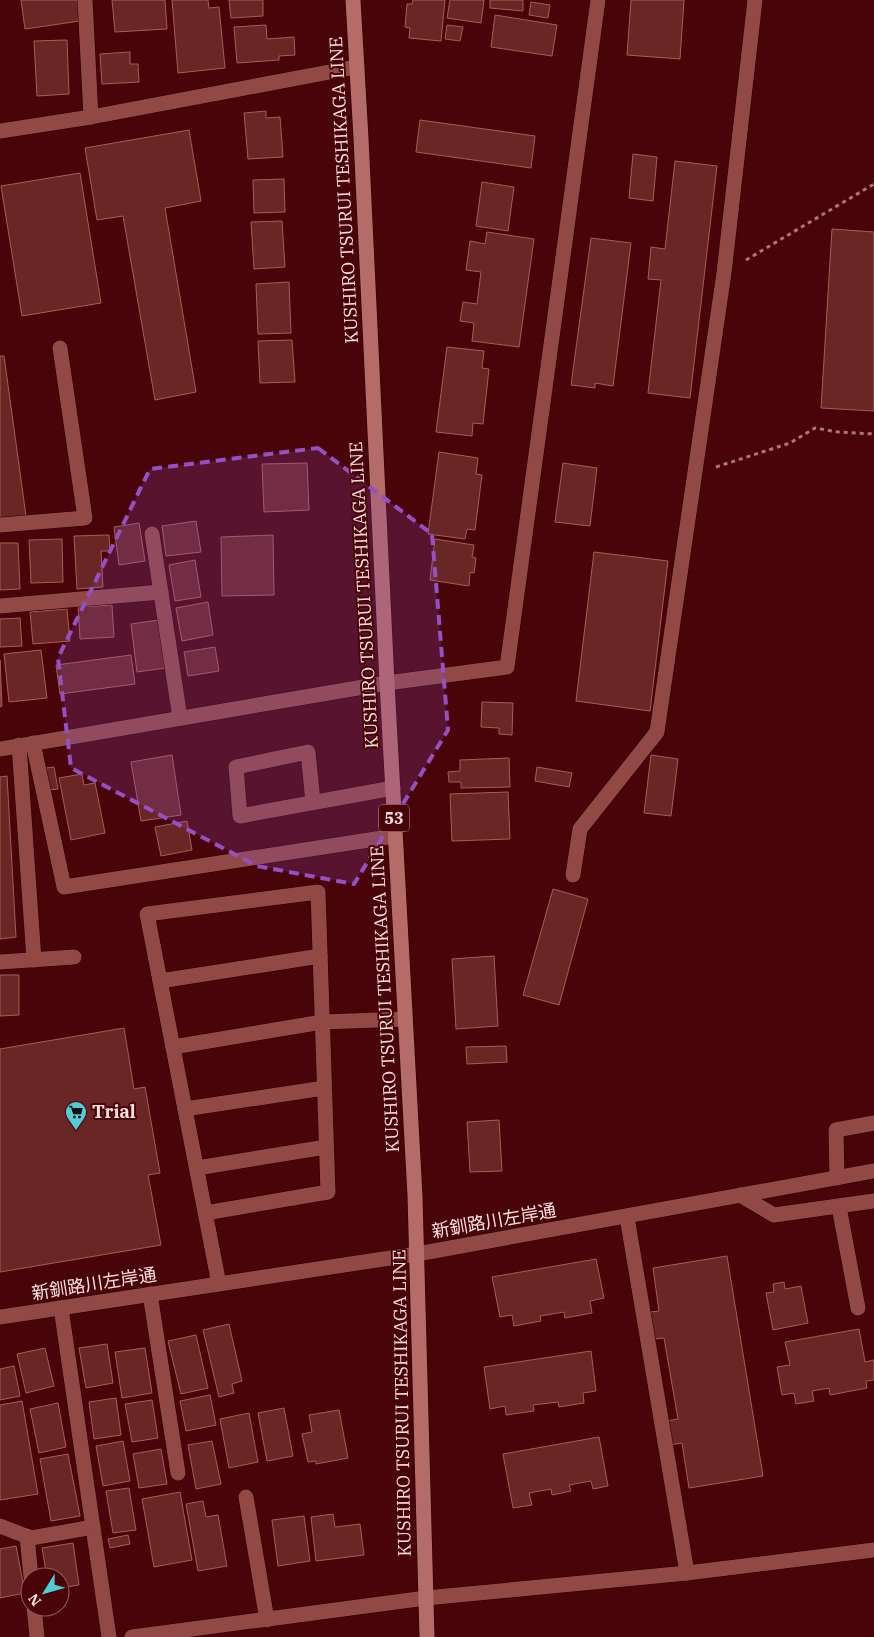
<svg xmlns="http://www.w3.org/2000/svg" width="874" height="1637" font-family="'IBM Plex Serif','Noto Sans JP',serif">
  <rect width="100%" height="100%" fill="#49040a"/>
  <!-- building -->
  <g fill="#6a2525" stroke="#a85c59">
    <polygon points="21,0 77,0 80,21 25,29"/>
    <polygon points="112,0 165,0 167,29 115,32"/>
    <polygon points="172,0 208,0 209,8 219,7 225,68 178,73"/>
    <polygon points="229,0 263,0 263,16 231,18"/>
    <polygon points="413,0 445,0 441,41 409,38 410,28 405,27 407,4 412,4"/>
    <polygon points="450,0 484,0 481,23 447,18"/>
    <polygon points="490,0 523,0 523,11 490,8"/>
    <polygon points="631,0 684,0 680,59 627,55"/>
    <polygon points="531,2 550,5 548,18 529,15"/>
    <polygon points="495,15 557,25 552,56 491,47"/>
    <polygon points="266,25 267,39 294,37 295,55 279,56 279,60 237,63 234,27"/>
    <polygon points="447,25 463,27 460,41 445,39"/>
    <polygon points="67,40 69,94 37,96 34,41"/>
    <polygon points="130,52 130,64 138,64 139,82 102,84 100,54"/>
    <polygon points="266,111 266,118 280,117 283,157 248,159 244,113"/>
    <polygon points="420,120 535,136 531,168 416,152"/>
    <polygon points="189,130 201,201 165,208 196,392 155,400 123,216 97,220 85,148"/>
    <polygon points="633,154 657,157 653,201 629,198"/>
    <polygon points="675,161 717,166 690,398 648,393 661,280 648,279 651,247 665,249"/>
    <polygon points="80,173 101,303 22,316 1,186"/>
    <polygon points="284,179 285,212 254,213 253,180"/>
    <polygon points="482,182 514,187 508,231 476,226"/>
    <polygon points="282,221 285,267 254,269 251,222"/>
    <polygon points="832,229 874,232 874,411 821,408"/>
    <polygon points="487,232 534,239 519,347 472,341 474,323 460,321 463,302 477,304 481,272 466,270 470,241 485,244"/>
    <polygon points="591,238 631,243 613,386 595,383 595,388 571,385"/>
    <polygon points="289,282 291,333 258,334 256,284"/>
    <polygon points="292,340 295,382 260,383 258,341"/>
    <polygon points="447,347 484,351 482,368 489,369 483,424 473,423 472,436 436,432"/>
    <polygon points="0,356 4,356 26,516 0,519"/>
    <polygon points="439,452 478,458 476,474 482,475 475,530 467,529 465,539 428,534"/>
    <polygon points="307,463 309,510 264,512 262,464"/>
    <polygon points="563,463 597,468 590,526 555,522"/>
    <polygon points="196,521 201,552 166,556 162,526"/>
    <polygon points="139,523 145,561 119,565 114,527"/>
    <polygon points="109,535 110,551 101,551 103,587 77,589 74,536"/>
    <polygon points="273,535 274,595 222,596 221,537"/>
    <polygon points="62,539 63,582 31,583 29,540"/>
    <polygon points="435,539 474,545 472,557 476,558 474,573 470,572 469,586 430,580"/>
    <polygon points="0,543 18,543 20,589 0,590"/>
    <polygon points="594,552 668,561 650,711 576,701"/>
    <polygon points="195,560 201,597 175,601 169,565"/>
    <polygon points="208,602 213,635 182,641 176,608"/>
    <polygon points="112,605 114,637 80,639 78,607"/>
    <polygon points="67,609 70,641 33,644 30,612"/>
    <polygon points="20,618 22,646 0,647 0,619"/>
    <polygon points="159,620 165,668 137,672 131,624"/>
    <polygon points="215,647 219,671 188,676 184,652"/>
    <polygon points="41,650 47,698 9,702 4,654"/>
    <polygon points="131,655 135,684 60,694 56,665"/>
    <polygon points="0,660 2,706 0,707"/>
    <polygon points="482,702 513,703 512,735 499,734 499,728 481,727"/>
    <polygon points="172,755 181,815 141,821 131,762"/>
    <polygon points="651,755 678,759 671,816 644,813"/>
    <polygon points="509,758 510,787 461,788 461,782 449,782 448,772 460,771 460,760"/>
    <polygon points="54,767 58,789 50,790 46,768"/>
    <polygon points="537,767 572,773 569,787 535,781"/>
    <polygon points="82,774 84,785 95,783 105,833 71,840 59,778"/>
    <polygon points="7,776 16,937 0,939 0,777"/>
    <polygon points="508,792 510,839 452,841 450,794"/>
    <polygon points="187,821 192,850 161,856 155,827"/>
    <polygon points="553,889 588,899 559,1005 523,995"/>
    <polygon points="494,956 498,1026 456,1029 452,959"/>
    <polygon points="0,975 19,975 19,1015 0,1016"/>
    <polygon points="124,1028 134,1089 145,1087 160,1173 148,1175 161,1245 0,1272 0,1049"/>
    <polygon points="506,1046 507,1062 467,1064 466,1047"/>
    <polygon points="499,1120 502,1171 470,1172 467,1122"/>
    <polygon points="727,1256 763,1476 689,1488 682,1443 669,1445 666,1421 678,1419 664,1338 654,1339 650,1312 659,1311 653,1268"/>
    <polygon points="596,1259 604,1298 590,1301 592,1313 565,1318 564,1312 540,1316 541,1321 514,1326 512,1315 500,1317 492,1277"/>
    <polygon points="784,1282 785,1289 801,1286 808,1323 773,1330 766,1293 774,1292 773,1284"/>
    <polygon points="229,1324 242,1381 232,1384 234,1393 219,1397 203,1330"/>
    <polygon points="859,1329 865,1362 874,1360 874,1380 866,1381 867,1388 830,1395 829,1388 812,1391 814,1401 796,1404 794,1393 782,1395 777,1367 790,1365 785,1342"/>
    <polygon points="196,1335 208,1388 181,1394 168,1341"/>
    <polygon points="107,1344 113,1383 86,1388 79,1348"/>
    <polygon points="45,1348 54,1386 26,1393 17,1354"/>
    <polygon points="145,1348 152,1393 122,1398 115,1352"/>
    <polygon points="591,1351 596,1391 583,1393 584,1403 559,1407 558,1402 533,1405 534,1411 506,1415 505,1406 490,1409 484,1367"/>
    <polygon points="14,1366 20,1396 0,1400 0,1369"/>
    <polygon points="210,1395 216,1425 186,1431 180,1401"/>
    <polygon points="116,1398 121,1435 94,1439 89,1402"/>
    <polygon points="152,1400 158,1438 132,1442 125,1404"/>
    <polygon points="22,1401 38,1494 0,1500 0,1405"/>
    <polygon points="58,1403 66,1447 39,1453 30,1409"/>
    <polygon points="284,1408 293,1456 267,1461 258,1413"/>
    <polygon points="339,1410 348,1458 316,1464 316,1461 308,1462 302,1434 312,1432 309,1415"/>
    <polygon points="249,1413 258,1462 229,1468 220,1419"/>
    <polygon points="599,1437 608,1486 593,1489 591,1481 569,1485 571,1491 552,1495 551,1489 529,1493 532,1505 513,1508 503,1454"/>
    <polygon points="123,1441 130,1481 103,1486 96,1446"/>
    <polygon points="212,1441 221,1484 196,1489 188,1445"/>
    <polygon points="161,1449 167,1484 139,1488 133,1454"/>
    <polygon points="68,1454 80,1516 51,1521 40,1459"/>
    <polygon points="129,1488 136,1530 113,1533 106,1491"/>
    <polygon points="180,1492 192,1560 154,1567 142,1499"/>
    <polygon points="203,1501 206,1517 218,1515 227,1566 198,1571 186,1504"/>
    <polygon points="333,1514 335,1527 360,1524 364,1555 316,1561 311,1517"/>
    <polygon points="304,1516 310,1561 278,1566 272,1520"/>
    <polygon points="128,1535 130,1544 110,1548 108,1539"/>
    <polygon points="73,1543 79,1585 60,1588 60,1577 47,1577 42,1548"/>
    <polygon points="16,1546 25,1593 0,1598 0,1549"/>
  </g>
  <g fill="none" stroke-linecap="round" stroke-linejoin="round">
    <!-- lane casing -->
    <g stroke="#210103" stroke-width="16">
      <g id="lane">
        <polyline points="0,525 85,518 60,348"/>
        <polyline points="152,534 180,718"/>
        <polyline points="0,606 161,592"/>
        <polyline points="33,743 64,887 395,836"/>
        <polyline points="19,745 34,960"/>
        <polyline points="313,802 308,752 236,767 240,816 393,788"/>
        <polyline points="573,875 580,829 657,732 724,273 755,0"/>
        <polyline points="0,962 74,957"/>
        <polyline points="160,981 320,956"/>
        <polyline points="173,1047 322,1022 405,1019"/>
        <polyline points="185,1109 324,1088"/>
        <polyline points="197,1168 326,1147"/>
        <polyline points="837,1178 836,1130 874,1123"/>
        <polyline points="839,1207 858,1308"/>
        <path d="M205 1213 328 1192 318 892 147 914C171 1037 195 1161 219 1284"/>
        <polyline points="627,1217 687,1573"/>
        <polyline points="150,1294 178,1473"/>
        <polyline points="61,1308 109,1637"/>
        <polyline points="246,1497 267,1620"/>
        <polyline points="0,1526 31,1538 93,1527"/>
        <polyline points="27,1536 31,1577"/>
        <polyline points="34,1607 37,1637"/>
      </g>
    </g>
    <!-- street casing -->
    <g stroke="#210103" stroke-width="16">
      <g id="street">
        <polyline points="85,0 91,117"/>
        <polyline points="0,131 91,117 356,67"/>
        <polyline points="0,749 387,683 507,667 598,0"/>
        <polyline points="740,1195 774,1215 874,1201"/>
        <polyline points="0,1317 417,1254 874,1171"/>
        <polyline points="132,1637 426,1598 687,1573 874,1550"/>
      </g>
    </g>
    <!-- primary casing -->
    <g stroke="#210103" stroke-width="16">
      <polyline id="primary" points="353,0 361,138 387,683 415,1196 427,1637"/>
    </g>
    <!-- path -->
    <g stroke="#a7787a" stroke-width="3" stroke-dasharray="4 4" stroke-linecap="butt">
      <polyline points="746,260 874,184"/>
      <polyline points="716,467 790,443 815,428 838,432 874,434"/>
    </g>
    <!-- lane -->
    <use href="#lane" stroke="#924946" stroke-width="15"/>
    <!-- street -->
    <use href="#street" stroke="#924946" stroke-width="15"/>
    <!-- primary -->
    <use href="#primary" stroke="#b56b67" stroke-width="15"/>
  </g>
  <!-- marked area -->
  <path fill="#9550c5" fill-opacity="0.2" stroke="#9550c5" stroke-width="4" stroke-dasharray="10 6" stroke-linejoin="round" d="M318 448 432 534 448 730 354 884 257 866 71 768 58 658 150 469Z"/>
  <!-- icons -->
  <defs>
    <g id="supermarket-pin" transform="scale(1.125)"><path d="M0 17L-7.5 6A9.5 9.5 0 1 1 7.5 6Z" fill="#52ccd6" stroke="#49040a"/><path d="M-6-5.5h2.5l.6 2H6L4.5 2H-2.5L-4.4-4H-6ZM-1.5 3.2a1.3 1.3 0 1 0 .1 0ZM3 3.2a1.3 1.3 0 1 0 .1 0Z" fill="#111"/></g>
  </defs>
  <g fill-rule="evenodd">
    <use href="#supermarket-pin" x="76" y="1112"/>
  </g>
  <g text-anchor="middle" stroke-width="4" stroke-linejoin="round" paint-order="stroke">
    <!-- shield labels -->
    <rect fill="#49040a" stroke="#c69f9f" stroke-width="1" x="379" y="804.5" width="30" height="27" rx="4"/>
    <g font-size="16" font-weight="bold" fill="#fce1df">
      <text x="394" y="824">53</text>
    </g>
    <!-- street labels -->
    <g font-size="18" fill="#fce1df" stroke="#49040a">
      <text transform="translate(344 190) rotate(-93)" y="6">KUSHIRO TSURUI TESHIKAGA LINE</text>
      <text transform="translate(364 595) rotate(-93)" y="6">KUSHIRO TSURUI TESHIKAGA LINE</text>
      <text transform="translate(385 999) rotate(-93)" y="6">KUSHIRO TSURUI TESHIKAGA LINE</text>
      <text transform="translate(494 1221) rotate(-10)" y="6">新釧路川左岸通</text>
      <text transform="translate(94 1284) rotate(-9)" y="6">新釧路川左岸通</text>
      <text transform="translate(402 1403) rotate(-91)" y="6">KUSHIRO TSURUI TESHIKAGA LINE</text>
    </g>
    <!-- poi labels -->
    <g font-size="18" font-weight="bold" fill="#fce1df" stroke="#49040a" text-anchor="start">
      <text x="92" y="1118">Trial</text>
    </g>
  </g>
  <!-- north arrow -->
  <g transform="translate(45 1592) rotate(233)"><circle r="24" fill="#49040a" stroke="#915c5f"/>
  <path d="M0-4L9 19L0 12L-9 19Z" fill="#52ccd6"/>
  <text y="-8" font-size="14" font-weight="bold" text-anchor="middle" fill="#fce1df">N</text>
  </g>
</svg>
